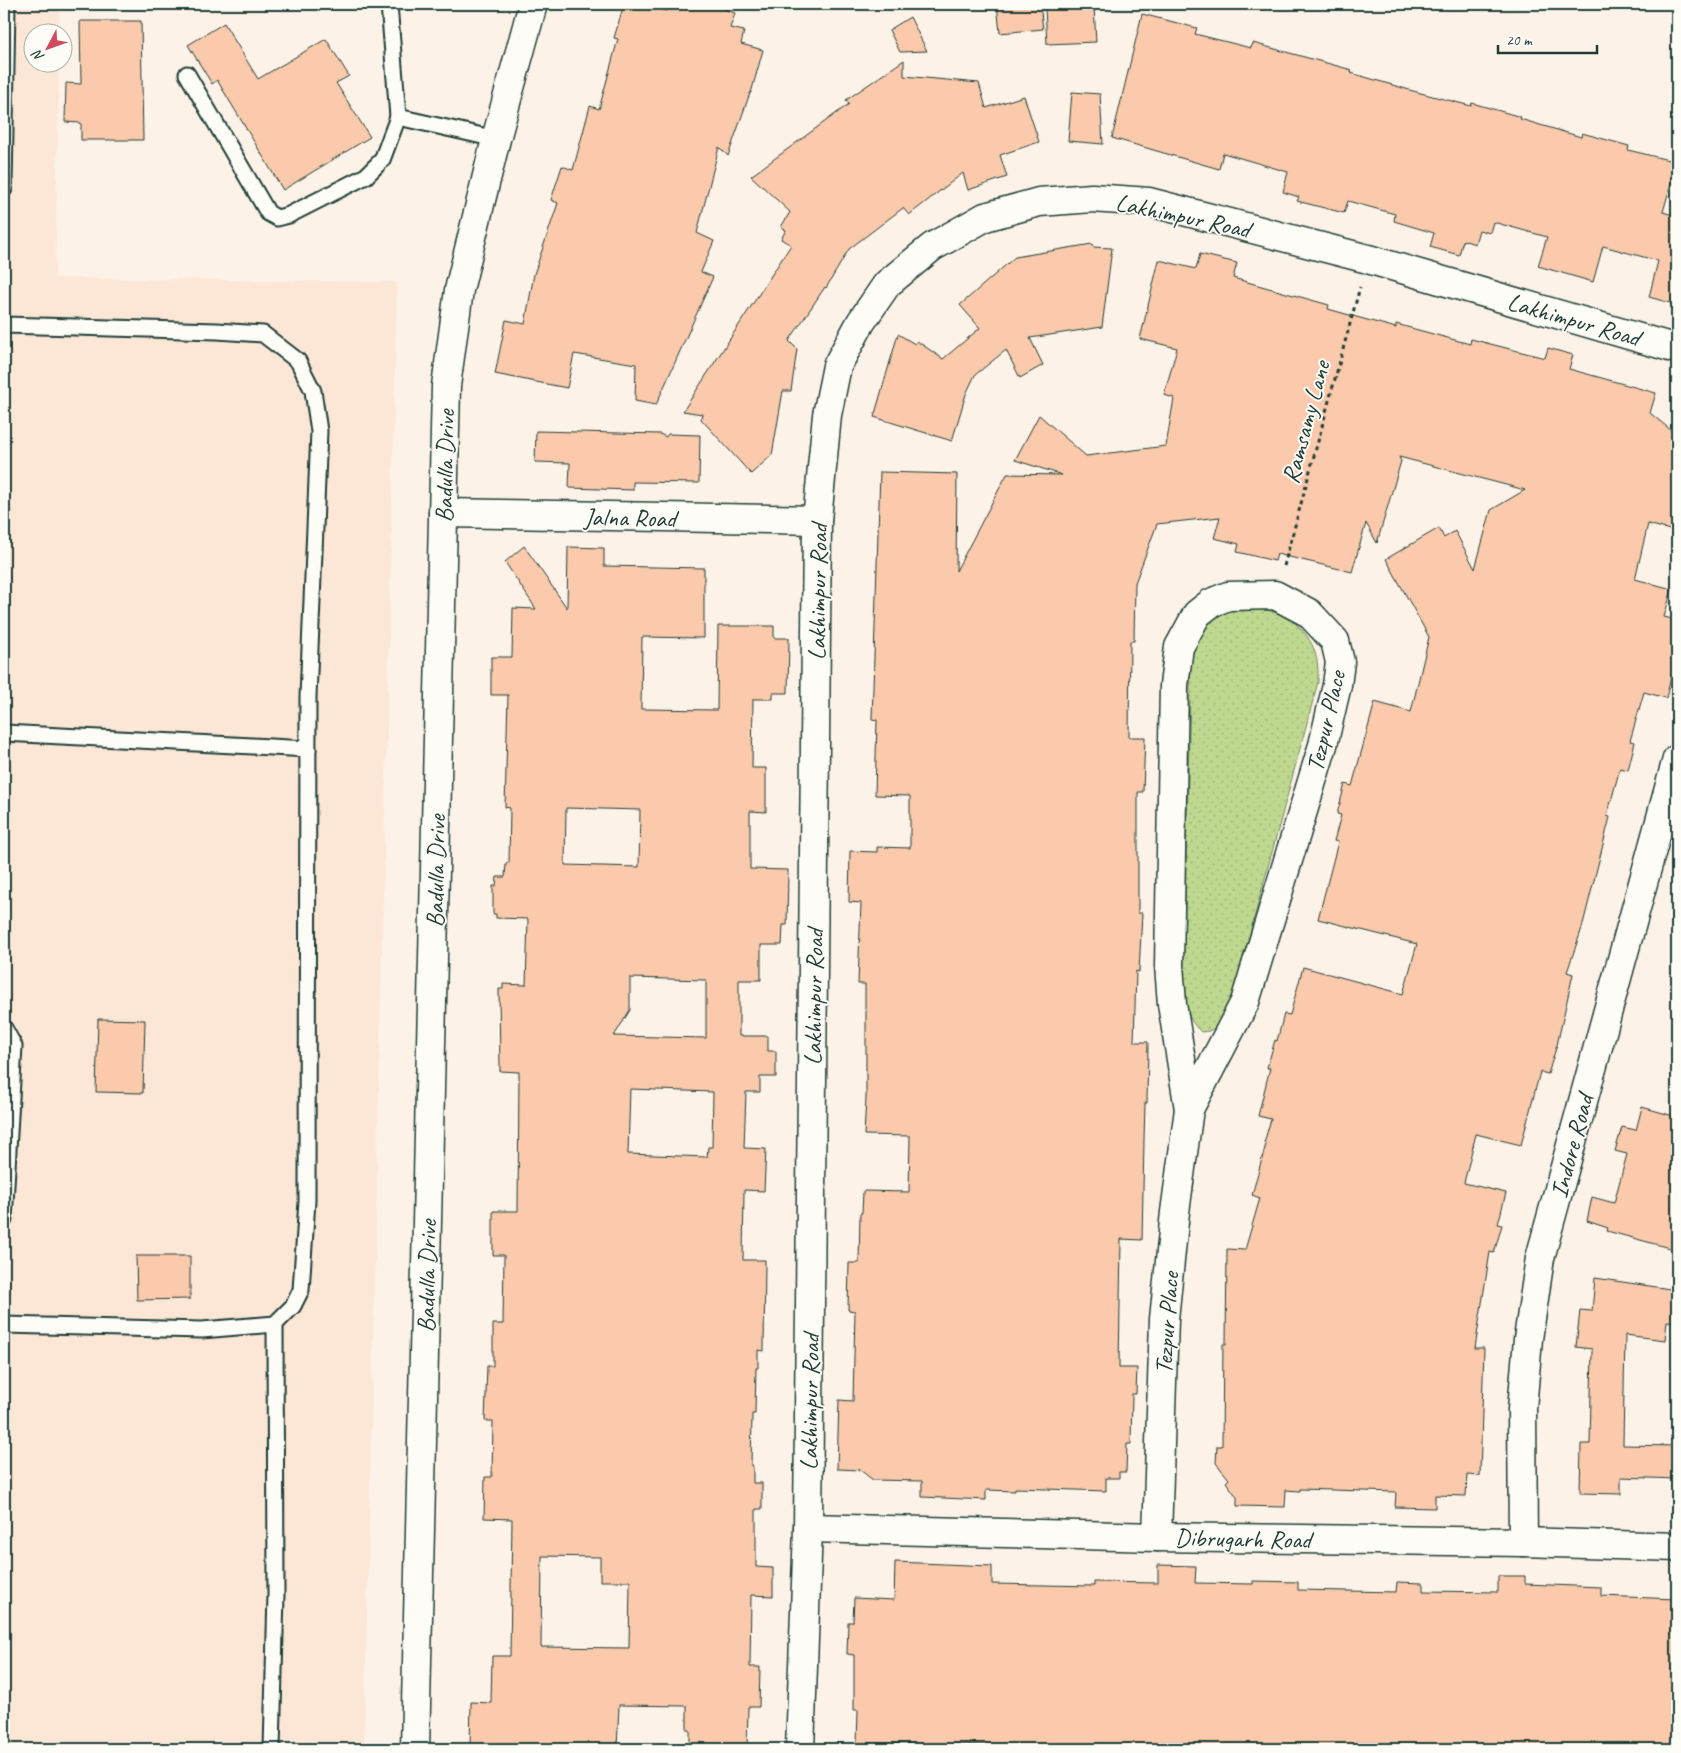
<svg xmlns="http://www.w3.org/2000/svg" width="1681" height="1753" font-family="Caveat,sans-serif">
  <defs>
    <pattern id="grass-dots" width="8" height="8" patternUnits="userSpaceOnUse" patternTransform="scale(1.25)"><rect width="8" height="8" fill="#bfd88f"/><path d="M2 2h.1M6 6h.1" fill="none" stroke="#a4ba7c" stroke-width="1.8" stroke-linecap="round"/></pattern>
  </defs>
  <rect width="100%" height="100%" fill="#fdf2e8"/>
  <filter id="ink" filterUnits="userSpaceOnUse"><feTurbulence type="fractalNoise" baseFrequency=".02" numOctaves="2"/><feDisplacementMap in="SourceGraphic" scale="10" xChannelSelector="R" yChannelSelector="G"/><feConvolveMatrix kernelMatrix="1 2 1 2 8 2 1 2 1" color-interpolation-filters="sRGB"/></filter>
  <g filter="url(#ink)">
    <!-- built -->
    <polygon fill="#fce6d6" points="4,4 60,4 59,32 32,32 32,62 59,63 55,278 397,282 364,1749 4,1749"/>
    <!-- grass -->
    <path fill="url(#grass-dots)" stroke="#6f8a62" d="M1249 606C1261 609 1275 611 1287 616 1291 619 1295 623 1298 626 1315 642 1319 660 1318 682L1242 963 1226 1016 1218 1026 1209 1031 1201 1032C1188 1020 1185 1006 1183 989L1191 653C1195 645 1198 634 1203 627 1213 612 1233 609 1249 606Z"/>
    <!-- building -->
    <g fill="#fbc9ab" stroke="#1f3d34" fill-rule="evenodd">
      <polygon points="624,4 641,4 667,11 669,4 709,4 735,13 730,28 744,31 741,44 763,50 751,93 750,93 728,156 719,147 697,233 714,241 701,272 713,277 656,405 635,401 636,364 574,354 567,388 495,374 506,320 525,324 534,274 558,203 551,200 562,166 573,170 590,106 599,109 618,39 614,38"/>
      <polygon points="997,4 1040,4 1043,29 1000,33"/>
      <polygon points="1094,6 1096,42 1047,44 1045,9"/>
      <polygon points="1142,14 1197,28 1195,34 1251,48 1253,43 1352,70 1351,73 1413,91 1471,106 1472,103 1521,117 1520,119 1581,137 1582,133 1629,146 1628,150 1677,162 1663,212 1677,216 1677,305 1649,297 1658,261 1603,246 1593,282 1538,266 1547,237 1493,222 1490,233 1479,230 1475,244 1463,240 1459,255 1430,247 1434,233 1394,221 1395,214 1348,201 1344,213 1297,201 1299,197 1283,192 1288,172 1223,153 1219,169 1112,138"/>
      <polygon points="910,17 927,51 900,52 889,30"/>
      <polygon points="80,21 141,21 143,140 81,140 81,123 65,122 66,83 81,84"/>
      <polygon points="224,23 258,79 326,39 349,76 336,83 370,137 283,190 217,80 212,84 188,45"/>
      <polygon points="904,60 904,76 979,83 986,108 1024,96 1039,142 1000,155 1007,177 968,190 963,173 909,215 903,208 849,249 826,288 825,287 789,341 797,349 791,391 783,391 772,455 751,474 701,419 702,414 683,411 791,245 781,239 786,230 781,227 790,212 751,176 849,104 846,100"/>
      <polygon points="1072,92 1100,94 1103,144 1068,141"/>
      <polygon points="1092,244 1093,247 1112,248 1102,327 1030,338 1043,365 1020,378 1006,350 975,375 966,394 952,441 874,417 898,334 915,344 917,341 943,359 980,328 960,305 1015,257"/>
      <polygon points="1200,254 1237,263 1233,278 1329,305 1328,309 1396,328 1396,324 1470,344 1471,339 1545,358 1548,348 1573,355 1569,369 1656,393 1650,413 1677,435 1677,529 1671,527 1670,530 1648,524 1635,579 1672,589 1664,617 1677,620 1677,653 1666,698 1644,692 1630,741 1635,742 1628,770 1620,768 1607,816 1610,817 1582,928 1567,972 1573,974 1557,1045 1548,1074 1540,1072 1521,1145 1476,1134 1464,1183 1506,1193 1498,1224 1502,1225 1494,1253 1490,1252 1475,1348 1484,1348 1480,1476 1467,1475 1466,1496 1435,1495 1435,1508 1395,1507 1396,1492 1300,1489 1300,1491 1286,1490 1285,1507 1237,1506 1237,1497 1226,1482 1229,1479 1216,1463 1217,1446 1222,1446 1223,1344 1226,1344 1227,1249 1245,1250 1260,1198 1252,1195 1266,1144 1264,1143 1271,1119 1258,1116 1270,1068 1267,1068 1275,1040 1277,1041 1284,1014 1290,1015 1303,967 1403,994 1417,944 1318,919 1338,842 1334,841 1341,815 1337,814 1345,784 1352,786 1375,702 1411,712 1429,637 1386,559 1439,528 1444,538 1455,531 1475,569 1491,510 1525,490 1399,457 1401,461 1377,543 1366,523 1352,572 1277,554 1275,561 1237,552 1239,544 1214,538 1220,517 1157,524 1135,583 1134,641 1130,641 1129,737 1145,737 1143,792 1138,792 1138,913 1142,913 1139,972 1136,971 1134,1042 1148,1042 1147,1103 1145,1103 1144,1140 1142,1240 1121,1239 1119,1368 1137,1368 1136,1394 1132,1394 1131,1444 1127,1444 1126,1472 1119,1472 1119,1478 1106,1478 1106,1491 1015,1488 1015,1491 986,1490 986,1500 922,1497 922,1481 873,1480 860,1470 837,1469 839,1400 853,1401 855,1311 848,1310 849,1263 859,1263 860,1213 862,1213 863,1191 909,1192 910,1136 864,1135 866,1098 866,1010 865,1010 865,984 858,984 861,903 849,902 850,851 877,852 877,847 910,848 910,796 875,795 877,720 872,719 880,472 957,474 956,571 1007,474 1062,475 1015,460 1039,415 1086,456 1166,446 1174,398 1164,395 1177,348 1140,339 1159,260 1196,269"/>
      <polygon points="536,431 660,434 666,437 668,434 700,435 699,483 633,482 633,490 569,488 570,463 535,462"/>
      <path d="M524 546 567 608 568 547 604 548V566L704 568V638L642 637 641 709 717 710 718 626H774V638H789L788 693H773V699H753L752 768H766V812L750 811V869L788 870 787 925H783L782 945H761V980H739V1036H768V1051H776V1077H760V1092H746L744 1148 766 1149 764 1191 744 1190 743 1260H765L764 1351 758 1350V1368H756L755 1414H752L751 1466H753V1483H762V1509H756V1567L773 1568V1596L751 1595 750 1667H760L759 1707H748L747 1749H699V1747L690 1746V1730H687V1706L619 1705 617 1749H487V1748L470 1747 471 1702 491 1703 492 1656H510L512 1519 484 1518 485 1477H492L493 1421H485L487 1366H493V1324H503L504 1255H493V1211H518L519 1072 500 1071 499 989H503V984L526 985 528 919 496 918V914H493V886H496L497 877H505L506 863H509L510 808 505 807 508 695H491V657H512L513 608 536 609 505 562ZM566 808 640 810 639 867 565 865ZM630 978 706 980V1038L614 1036 630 1010ZM630 1089 713 1092 712 1147H708L707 1157 628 1154ZM542 1556 600 1557V1581H630L629 1648 541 1647Z"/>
      <polygon points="98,1019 145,1020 143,1093 96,1092"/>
      <polygon points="1642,1107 1677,1117 1677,1250 1607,1231 1608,1228 1587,1221 1592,1197 1614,1203 1627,1154 1615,1151 1622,1127 1636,1130"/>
      <polygon points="136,1256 190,1256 190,1299 137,1300"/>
      <polygon points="1595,1278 1677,1290 1677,1322 1667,1321 1665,1340 1625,1335 1623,1445 1677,1446 1677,1479 1621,1477 1621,1494 1580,1493 1581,1444 1590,1444 1592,1349 1576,1347 1580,1310 1592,1311"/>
      <polygon points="895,1562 992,1566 992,1584 1094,1586 1094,1582 1158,1583 1158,1565 1196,1566 1195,1583 1253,1584 1253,1581 1298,1582 1298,1590 1396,1592 1397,1582 1423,1583 1423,1591 1498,1592 1498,1576 1525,1576 1525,1584 1601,1587 1601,1596 1677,1599 1677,1749 1081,1749 1081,1746 857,1743 858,1710 854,1710 854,1655 847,1654 848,1622 853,1622 854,1598 894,1600"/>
    </g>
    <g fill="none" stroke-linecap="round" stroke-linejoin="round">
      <!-- lane casing -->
      <g stroke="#1f3d34" stroke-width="19">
        <g id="lane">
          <polyline points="389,4 398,117 496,139"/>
          <polyline points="187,74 268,213 277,218 289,215 366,176 382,160 398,117"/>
          <polyline points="4,189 7,4"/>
          <polyline points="4,325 217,331 263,334 298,361 313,391 319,431 308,697 307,1201 301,1290 293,1306 275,1324 202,1330 4,1325"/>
          <polyline points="4,733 308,749"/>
          <polyline points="4,1028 14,1046 4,1220"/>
          <polyline points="272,1749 276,1594 275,1324"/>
        </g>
      </g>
      <!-- street casing -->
      <g stroke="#1f3d34" stroke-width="31">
        <g id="street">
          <polyline points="443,513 817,520"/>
          <polygon points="1275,595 1309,613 1335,641 1340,662 1337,685 1323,745 1245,1002 1189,1109 1172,1004 1169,965 1174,685 1179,647 1197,614 1211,603 1228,596"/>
          <polyline points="808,1528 1157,1537 1523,1542 1677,1547"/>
          <polyline points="1157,1537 1164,1319 1175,1212 1189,1109"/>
          <polyline points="1523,1542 1522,1409 1528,1339 1540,1258 1677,759"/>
          <polyline points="800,1749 808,1528 817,520 827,415 837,366 861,322 887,284 932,247 985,217 1039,202 1092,198 1149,202 1368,259 1677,349"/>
        </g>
      </g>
      <!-- secondary casing -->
      <g stroke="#1f3d34" stroke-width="31">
        <polyline id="secondary" points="415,1749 446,386 459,290 496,139 533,4"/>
      </g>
      <!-- path -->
      <polyline stroke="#1f3d34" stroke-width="3" stroke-dasharray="4 4" stroke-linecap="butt" points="1284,566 1360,287"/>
      <!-- lane -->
      <use href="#lane" stroke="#fdfcf7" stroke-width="15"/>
      <!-- street -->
      <use href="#street" stroke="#fdfcf7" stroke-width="28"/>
      <!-- secondary -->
      <use href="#secondary" stroke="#fdfcf7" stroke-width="28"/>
    </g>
  </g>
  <g text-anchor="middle" stroke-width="4" stroke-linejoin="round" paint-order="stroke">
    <!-- street labels -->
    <g font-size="25" fill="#1f3d34" stroke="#fdfcf7">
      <text transform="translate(1183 215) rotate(12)" y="9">Lakhimpur Road</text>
      <text transform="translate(1574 319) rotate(16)" y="9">Lakhimpur Road</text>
      <text transform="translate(1305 422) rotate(-75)" y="9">Ramsamy Lane</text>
      <text transform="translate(444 466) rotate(-89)" y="9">Badulla Drive</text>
      <text transform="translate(630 517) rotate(1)" y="9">Jalna Road</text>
      <text transform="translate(817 592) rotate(-89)" y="9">Lakhimpur Road</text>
      <text transform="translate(1325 721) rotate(-77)" y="9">Tezpur Place</text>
      <text transform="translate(435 871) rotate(-89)" y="9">Badulla Drive</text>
      <text transform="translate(813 997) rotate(-89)" y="9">Lakhimpur Road</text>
      <text transform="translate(1571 1146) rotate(-75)" y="9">Indore Road</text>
      <text transform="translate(426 1276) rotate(-89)" y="9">Badulla Drive</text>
      <text transform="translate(1166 1323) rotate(-86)" y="9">Tezpur Place</text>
      <text transform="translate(809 1402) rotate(-89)" y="9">Lakhimpur Road</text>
      <text transform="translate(1243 1538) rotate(1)" y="9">Dibrugarh Road</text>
    </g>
  </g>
  <!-- margin -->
  <rect width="1681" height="1753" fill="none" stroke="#fdfcf7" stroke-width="20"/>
  <rect x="10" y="10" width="1661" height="1733" fill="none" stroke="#1f3d34" stroke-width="2" filter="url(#ink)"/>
  <!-- north arrow -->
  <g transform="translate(48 48) rotate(229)"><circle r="24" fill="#fdfcf7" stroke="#a4b0a9"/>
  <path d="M0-4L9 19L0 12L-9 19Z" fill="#d1495b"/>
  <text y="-8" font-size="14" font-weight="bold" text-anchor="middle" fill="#1f3d34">N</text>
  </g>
  <!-- scale -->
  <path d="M1498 45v8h99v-8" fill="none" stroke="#1f3d34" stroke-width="2.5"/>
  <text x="1506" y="45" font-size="15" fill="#1f3d34" stroke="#fdfcf7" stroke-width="4" paint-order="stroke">20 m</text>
</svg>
